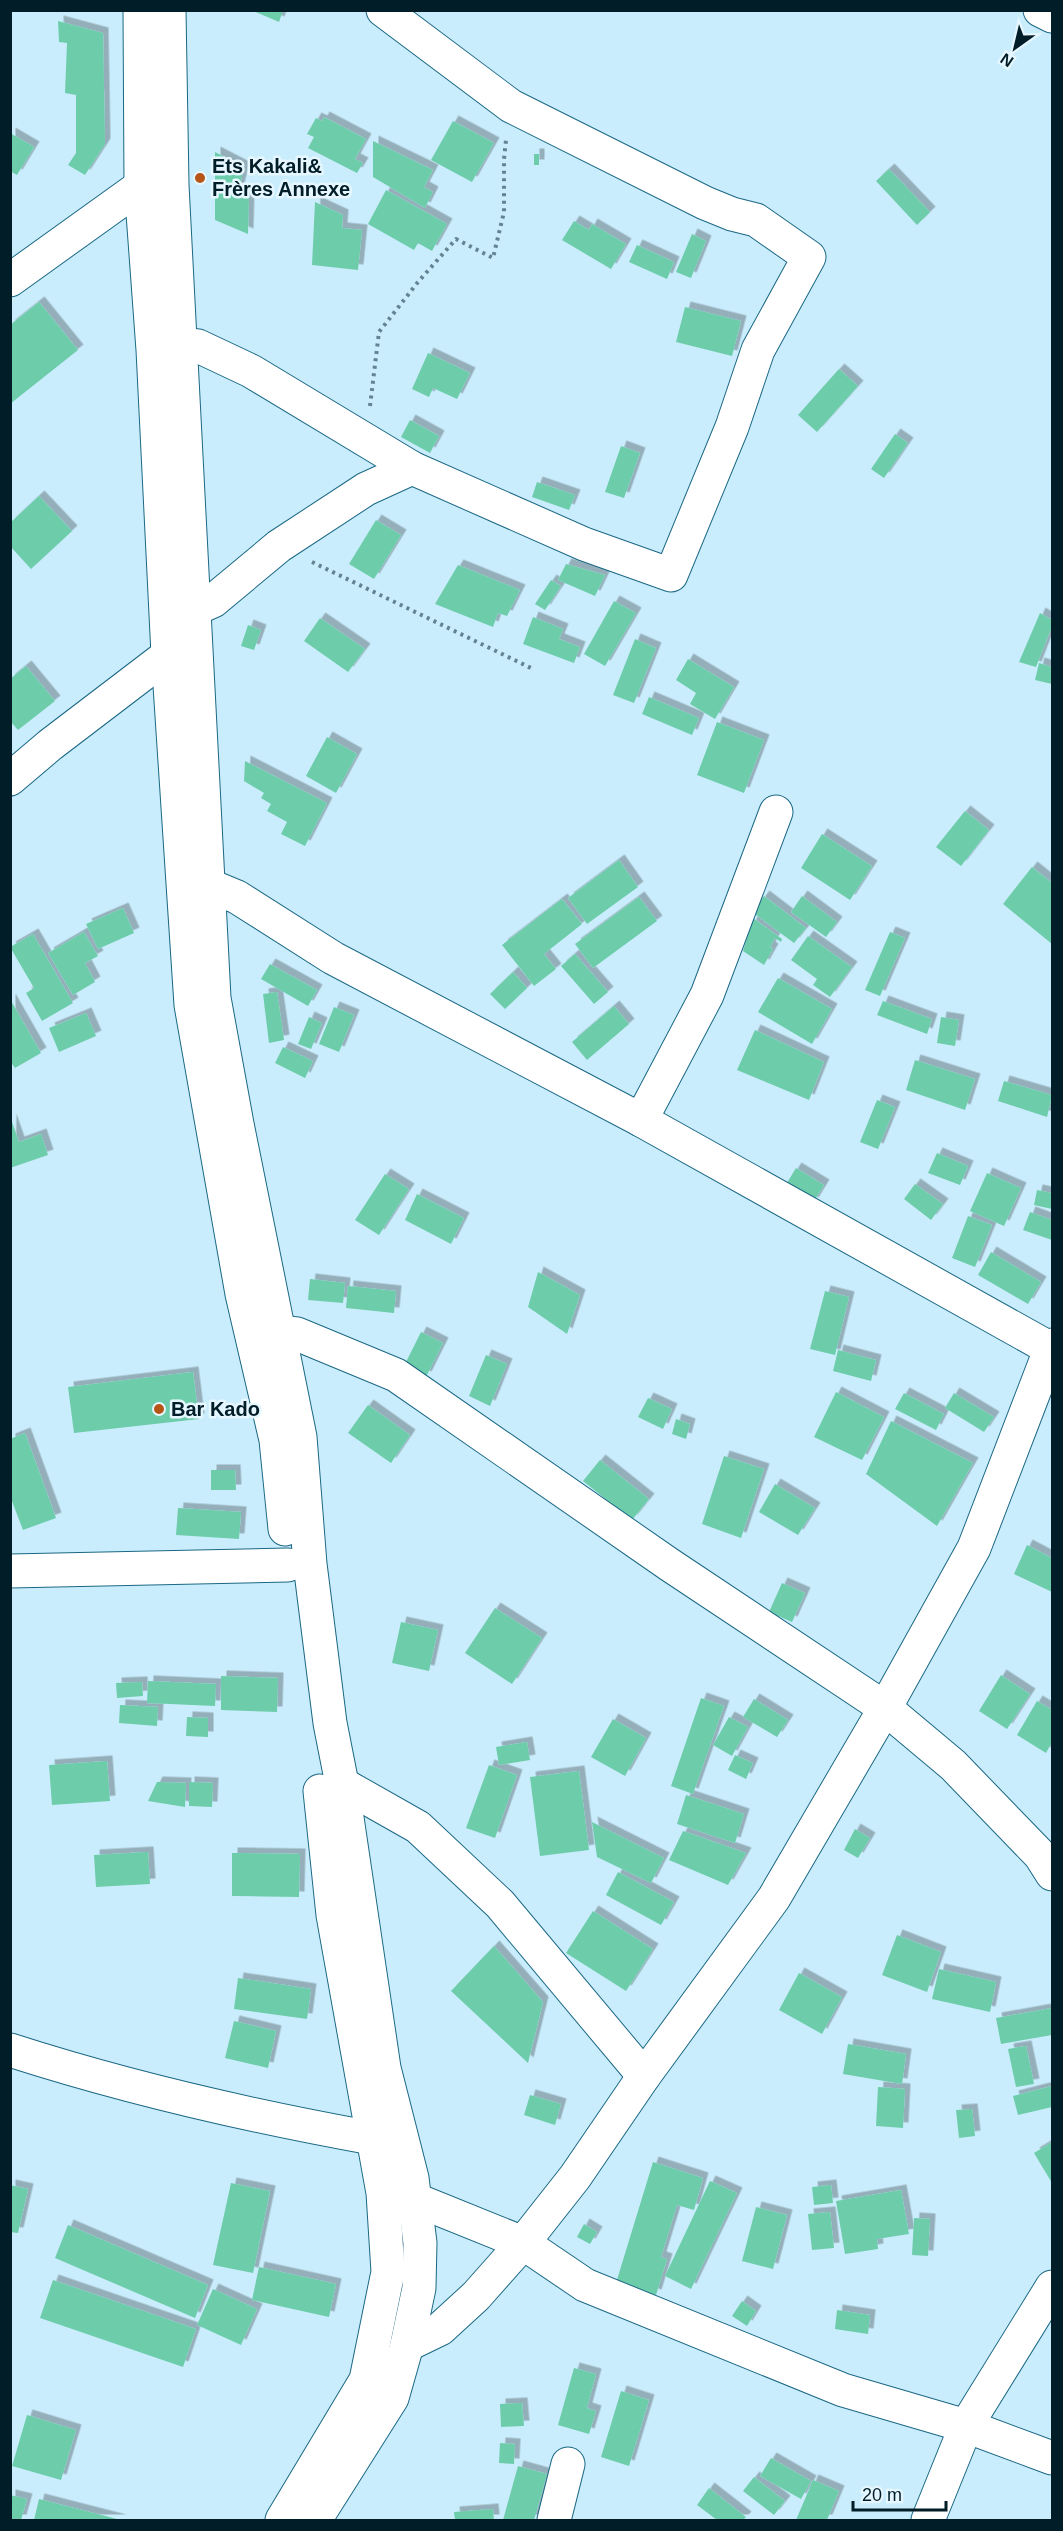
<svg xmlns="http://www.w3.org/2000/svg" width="1063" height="2531" font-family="Arial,sans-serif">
  <defs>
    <filter id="shadow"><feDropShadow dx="5.5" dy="-5.5" stdDeviation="0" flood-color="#0004"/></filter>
  </defs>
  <rect width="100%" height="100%" fill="#caedfd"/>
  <!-- building -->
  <g fill="#6dcdaa" filter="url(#shadow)">
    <polygon points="251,10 283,10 279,22"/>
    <polygon points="58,21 103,33 105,144 85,175 68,165 76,153 76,95 65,93 67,43 59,42"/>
    <polygon points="324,117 366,139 355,159 363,163 357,173 308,148 314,137 307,134 316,118 322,121"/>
    <polygon points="453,121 494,143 472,182 431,160"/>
    <polygon points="10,133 34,147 17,175 10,171"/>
    <polygon points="373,141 433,170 424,187 433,192 425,208 373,177"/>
    <polygon points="215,152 244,167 239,189 249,196 248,234 215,220"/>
    <rect x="534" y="154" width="5" height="11"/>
    <polygon points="889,169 930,212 917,225 876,181"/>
    <polygon points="386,190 447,224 432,251 418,243 414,250 368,224"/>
    <polygon points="315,202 343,215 342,228 362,230 358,270 312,265"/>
    <polygon points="574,221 589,230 592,224 626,244 611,269 562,240"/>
    <polygon points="692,234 706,241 691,278 676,272"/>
    <polygon points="637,245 674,262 667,279 629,262"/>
    <polygon points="39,302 78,350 10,404 10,325"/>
    <polygon points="685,307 741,321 732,356 676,342"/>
    <polygon points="428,353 470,373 457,399 433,388 429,397 412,389"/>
    <polygon points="839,369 858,386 817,432 798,415"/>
    <polygon points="410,420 439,436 430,453 401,437"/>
    <polygon points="895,434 908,443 884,478 871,469"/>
    <polygon points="621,446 640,453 624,498 605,492"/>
    <polygon points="537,482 575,495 569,510 532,497"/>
    <polygon points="39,496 72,531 31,569 10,546 10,523"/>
    <polygon points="376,520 401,535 374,579 349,564"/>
    <polygon points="566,564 605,575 595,596 558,580"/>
    <polygon points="458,565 520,590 507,616 498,613 493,627 435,604"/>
    <polygon points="551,580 561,586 545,610 535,604"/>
    <polygon points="614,601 636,613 605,666 584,654"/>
    <polygon points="1040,613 1052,620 1052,626 1036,667 1019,662"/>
    <polygon points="533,617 563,629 559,639 580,647 574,663 523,644"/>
    <polygon points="320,618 365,649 348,672 304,641"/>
    <polygon points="248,625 261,630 254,650 241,646"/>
    <polygon points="635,639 656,648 634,703 613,695"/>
    <polygon points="688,659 734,687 715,719 690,704 696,693 676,680"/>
    <polygon points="1039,663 1052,667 1052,684 1035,680"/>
    <polygon points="26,666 55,701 18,730 10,721 10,679"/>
    <polygon points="649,697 699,718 692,735 642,714"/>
    <polygon points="717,722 764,740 744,793 697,775"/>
    <polygon points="327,737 357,754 336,793 306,776"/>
    <polygon points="245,761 327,803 305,846 281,834 287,822 267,811 271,804 261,798 264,793 244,781"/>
    <polygon points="965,811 989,830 961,866 936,847"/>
    <polygon points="822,834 872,866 850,900 801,868"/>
    <polygon points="619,860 638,887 587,924 568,898"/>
    <polygon points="1032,867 1052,883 1052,944 1003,904"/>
    <polygon points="764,896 806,928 794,943 752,912"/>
    <polygon points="802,896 837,922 826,937 791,912"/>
    <polygon points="639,897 657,921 593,968 575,944"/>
    <polygon points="562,899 582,924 544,954 556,969 534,986 502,945"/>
    <polygon points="123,908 134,933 98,949 86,924"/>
    <polygon points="753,918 782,939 781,942 775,938 770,947 773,949 764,965 743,951"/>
    <polygon points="84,932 98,956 85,963 95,982 73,995 48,953"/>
    <polygon points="890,932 905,938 880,996 865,990"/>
    <polygon points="33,934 73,1003 42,1021 26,993 34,988 10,947"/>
    <polygon points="808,936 852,967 830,997 813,985 817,979 791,960"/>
    <polygon points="575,954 608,992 594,1004 561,966"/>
    <polygon points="270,964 317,990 308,1006 261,979"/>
    <polygon points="513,972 527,988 505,1009 490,994"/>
    <polygon points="778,978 832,1009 812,1044 758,1012"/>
    <polygon points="277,992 284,1040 269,1043 263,994"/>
    <polygon points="10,999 41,1053 15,1068 10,1061"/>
    <polygon points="883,1001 932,1019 927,1034 877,1015"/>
    <polygon points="614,1006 629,1024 587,1060 572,1042"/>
    <polygon points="334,1007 354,1015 339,1052 319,1044"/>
    <polygon points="86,1013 96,1036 59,1052 49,1028"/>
    <polygon points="309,1017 322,1023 311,1049 298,1044"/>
    <polygon points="941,1017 959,1020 955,1046 937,1043"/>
    <polygon points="755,1030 824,1062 809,1100 737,1070"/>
    <polygon points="283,1047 313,1061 305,1078 275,1063"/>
    <polygon points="915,1060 975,1079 965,1110 906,1090"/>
    <polygon points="1004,1081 1052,1095 1047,1117 998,1101"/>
    <polygon points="877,1100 895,1107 878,1149 860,1142"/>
    <polygon points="11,1119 19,1142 41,1134 48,1155 10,1168"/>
    <polygon points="937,1153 968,1166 960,1185 928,1173"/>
    <polygon points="796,1168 824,1185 813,1203 785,1186"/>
    <polygon points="987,1173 1021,1188 1004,1226 970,1211"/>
    <polygon points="385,1174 409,1189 379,1235 355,1220"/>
    <polygon points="915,1184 943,1204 931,1220 904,1199"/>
    <polygon points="1037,1190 1052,1193 1052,1209 1034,1205"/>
    <polygon points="417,1194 464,1218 451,1244 405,1220"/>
    <polygon points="1030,1212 1052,1220 1052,1240 1023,1230"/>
    <polygon points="968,1216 992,1225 975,1267 952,1258"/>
    <polygon points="991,1252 1041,1282 1028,1304 978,1275"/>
    <polygon points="538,1272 580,1295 567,1334 528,1307"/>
    <polygon points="310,1279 345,1283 343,1303 308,1300"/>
    <polygon points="348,1286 396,1291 394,1313 346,1308"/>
    <polygon points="825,1291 849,1297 835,1355 810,1349"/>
    <polygon points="421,1332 443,1343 426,1377 404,1366"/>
    <polygon points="838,1350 876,1360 871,1381 833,1371"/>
    <polygon points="486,1355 507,1364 490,1406 469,1396"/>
    <polygon points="193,1372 199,1419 74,1433 68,1387"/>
    <polygon points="836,1392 884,1417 862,1460 814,1437"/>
    <polygon points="904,1393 944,1414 936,1430 895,1409"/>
    <polygon points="954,1393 994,1417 984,1432 945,1408"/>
    <polygon points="648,1398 672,1409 663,1429 638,1417"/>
    <polygon points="368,1405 410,1435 391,1463 348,1433"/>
    <polygon points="676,1419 690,1424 686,1439 672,1434"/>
    <polygon points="891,1421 973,1463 937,1526 866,1474"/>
    <polygon points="25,1433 56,1518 23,1530 10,1496 10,1439"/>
    <polygon points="724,1456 764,1469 741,1538 702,1524"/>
    <polygon points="600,1460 649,1499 632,1520 583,1481"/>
    <polygon points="211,1470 235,1470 236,1490 211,1490"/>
    <polygon points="775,1484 815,1508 798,1535 759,1512"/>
    <polygon points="178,1508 241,1512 239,1539 176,1535"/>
    <polygon points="1027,1545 1052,1558 1052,1592 1014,1574"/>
    <polygon points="782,1583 805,1593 792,1622 769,1612"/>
    <polygon points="495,1608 542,1638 512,1684 465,1653"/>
    <polygon points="401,1622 438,1630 429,1671 392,1663"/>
    <polygon points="1001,1675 1030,1694 1007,1729 979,1711"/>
    <polygon points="221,1676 278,1678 277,1712 221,1710"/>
    <polygon points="148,1681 216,1684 215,1706 147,1703"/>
    <polygon points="142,1682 143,1696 117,1698 116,1683"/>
    <polygon points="701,1698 724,1706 693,1794 671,1786"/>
    <polygon points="754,1699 788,1720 777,1737 743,1717"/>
    <polygon points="1037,1701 1052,1710 1052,1742 1046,1753 1017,1735"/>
    <polygon points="120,1705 158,1707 157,1726 119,1723"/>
    <polygon points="187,1717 208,1718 208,1737 186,1736"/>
    <polygon points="729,1717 748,1727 732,1756 713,1745"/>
    <polygon points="613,1719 646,1738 625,1776 591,1757"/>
    <polygon points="527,1742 530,1760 499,1765 496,1747"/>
    <polygon points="735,1755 753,1763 746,1779 728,1770"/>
    <polygon points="107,1761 110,1801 52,1805 49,1765"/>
    <polygon points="489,1765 517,1775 495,1838 466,1828"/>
    <polygon points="579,1771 589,1850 540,1856 530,1777"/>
    <polygon points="157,1782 186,1783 185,1807 148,1801"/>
    <polygon points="189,1782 213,1783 212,1807 189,1806"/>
    <polygon points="686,1795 744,1814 735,1843 677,1824"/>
    <polygon points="592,1822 664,1858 651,1883 597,1857"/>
    <polygon points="855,1829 870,1838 858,1858 844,1850"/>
    <polygon points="683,1831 746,1853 728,1885 669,1860"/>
    <polygon points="148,1852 150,1884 96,1887 94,1855"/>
    <polygon points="232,1853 300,1854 299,1897 232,1896"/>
    <polygon points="618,1872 674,1902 661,1925 606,1895"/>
    <polygon points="593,1911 653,1949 626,1991 566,1953"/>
    <polygon points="897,1935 941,1952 927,1992 882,1975"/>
    <polygon points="494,1946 543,2002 528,2063 451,1991"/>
    <polygon points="939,1969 996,1982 990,2012 932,1999"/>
    <polygon points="799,1973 842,1997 822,2034 779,2010"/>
    <polygon points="238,1978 311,1989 307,2019 234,2009"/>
    <polygon points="1052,2008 1052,2035 1001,2044 996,2018"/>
    <polygon points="234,2021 276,2031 268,2068 225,2058"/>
    <polygon points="848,2044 906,2054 902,2084 843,2074"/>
    <polygon points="1026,2046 1034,2084 1016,2087 1008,2049"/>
    <polygon points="1052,2086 1052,2107 1018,2115 1013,2096"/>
    <polygon points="878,2087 905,2089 903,2128 876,2126"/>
    <polygon points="530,2095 561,2104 555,2125 524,2115"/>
    <polygon points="972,2109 975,2136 959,2138 956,2110"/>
    <polygon points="1052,2142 1052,2183 1034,2153"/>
    <polygon points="653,2162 703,2178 694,2210 677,2205 661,2257 667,2259 656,2295 616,2283"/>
    <polygon points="710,2181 737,2193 691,2289 665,2276"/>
    <polygon points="231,2183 270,2191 253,2273 213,2265"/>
    <polygon points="10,2185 28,2189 18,2233 10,2232"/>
    <polygon points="831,2185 833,2203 814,2205 812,2187"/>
    <polygon points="901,2190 909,2234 877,2239 878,2249 845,2254 836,2201"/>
    <polygon points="756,2207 787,2215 773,2269 742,2261"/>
    <polygon points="830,2212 834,2248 812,2250 808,2214"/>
    <polygon points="914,2218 930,2219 928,2256 912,2255"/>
    <polygon points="584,2224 597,2232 590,2244 577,2237"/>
    <polygon points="68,2225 208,2285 195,2318 55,2258"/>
    <polygon points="259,2267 336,2284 329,2317 252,2300"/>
    <polygon points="53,2280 196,2329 183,2367 40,2318"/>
    <polygon points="213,2289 257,2309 241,2345 197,2325"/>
    <polygon points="742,2301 756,2311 747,2326 732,2316"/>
    <polygon points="837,2310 870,2315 868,2334 835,2329"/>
    <polygon points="574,2368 596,2374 587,2408 596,2411 589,2434 558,2425"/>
    <polygon points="621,2391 649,2400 629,2466 601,2457"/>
    <polygon points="522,2403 524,2426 501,2427 500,2404"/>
    <polygon points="27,2415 76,2430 61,2480 12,2466"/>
    <polygon points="500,2443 515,2444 514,2464 499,2463"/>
    <polygon points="771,2458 811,2481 801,2499 760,2476"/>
    <polygon points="518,2466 547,2474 534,2520 503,2520"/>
    <polygon points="754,2477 785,2501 774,2515 743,2491"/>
    <polygon points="813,2480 839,2491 827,2520 796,2520"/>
    <polygon points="709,2488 746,2517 743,2520 717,2520 697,2505"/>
    <polygon points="10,2495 27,2499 21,2520 10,2520"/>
    <polygon points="39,2499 121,2520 34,2520"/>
    <polygon points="493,2509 494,2520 455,2520 454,2512"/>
  </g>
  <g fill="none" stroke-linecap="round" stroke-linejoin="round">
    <!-- minor casing -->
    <g stroke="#1b6884" stroke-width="35">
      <g id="minor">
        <polyline points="140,10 141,186 153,350 168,655 191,1005 242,1294 276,1440 285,1529"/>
        <polyline points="169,10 172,185 214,998 237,1124 300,1437 310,1564 330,1723 342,1784 384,2068 412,2178 420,2243 419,2288 407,2345 392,2398 315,2520"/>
        <polyline points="1040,10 1052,16"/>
        <polyline points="10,280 141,186"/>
        <polyline points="179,344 198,346 251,371 412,468 584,544 671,575 732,427 758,350 809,257 756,220 732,214 705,203 511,106 383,10"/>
        <polyline points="195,609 213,601 279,546 366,489 412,468"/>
        <polyline points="10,779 50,745 168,655"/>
        <polyline points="208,885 237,897 333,958 641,1120 1051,1349"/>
        <polyline points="641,1120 707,995 776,812"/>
        <polyline points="279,1332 297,1334 396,1375 670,1565 885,1708 953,1765 1040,1855 1052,1874"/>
        <polyline points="10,1571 288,1565"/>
        <polyline points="342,1784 418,1827 500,1904 644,2076"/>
        <path d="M10 2050C128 2088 250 2116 372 2138"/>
        <polyline points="397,2196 414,2199 523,2243 585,2285 843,2390 966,2426 1052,2458"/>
        <polyline points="407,2345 440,2329 476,2296 523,2243 575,2177 644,2076 774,1898 885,1708 974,1548 1052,1345"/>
        <polyline points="282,2520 366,2380 388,2272 383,2193 333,1915 320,1791"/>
        <polyline points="554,2520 568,2464"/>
        <polyline points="928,2520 966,2426 1052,2287"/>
      </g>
    </g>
    <!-- path -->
    <g stroke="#648391" stroke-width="4" stroke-dasharray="3 4.5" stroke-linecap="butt">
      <polyline points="370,406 379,332 418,282 456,239 493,258 504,212 504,159 506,140"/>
      <polyline points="312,562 533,669"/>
    </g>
    <!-- minor -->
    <use href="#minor" stroke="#fff" stroke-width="33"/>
  </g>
  <!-- markers -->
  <g fill="#b65516" stroke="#e6f7ff" stroke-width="2">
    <circle cx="200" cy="178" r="6"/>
    <circle cx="159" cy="1409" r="6"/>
  </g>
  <g text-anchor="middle" stroke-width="5" stroke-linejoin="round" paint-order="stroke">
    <!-- poi labels -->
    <g font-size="20" font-weight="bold" fill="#001d28" stroke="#e6f7ff" text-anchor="start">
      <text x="212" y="173">Ets Kakali&amp;<tspan x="212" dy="23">Frères Annexe</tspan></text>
      <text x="171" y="1416">Bar Kado</text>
    </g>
  </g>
  <!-- border -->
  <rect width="1063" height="2531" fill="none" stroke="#001d28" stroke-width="24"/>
  <!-- north arrow -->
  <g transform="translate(1015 48) rotate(214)" stroke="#e6f7ff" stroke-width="4.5" paint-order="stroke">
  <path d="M0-4.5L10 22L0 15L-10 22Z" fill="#001d28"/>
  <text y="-9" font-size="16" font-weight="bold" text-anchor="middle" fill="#001d28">N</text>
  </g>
  <!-- scale -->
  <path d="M853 2501v9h93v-9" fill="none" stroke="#001d28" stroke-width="3"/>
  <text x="862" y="2501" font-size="18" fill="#001d28" stroke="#e6f7ff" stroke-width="4.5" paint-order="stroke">20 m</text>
</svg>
